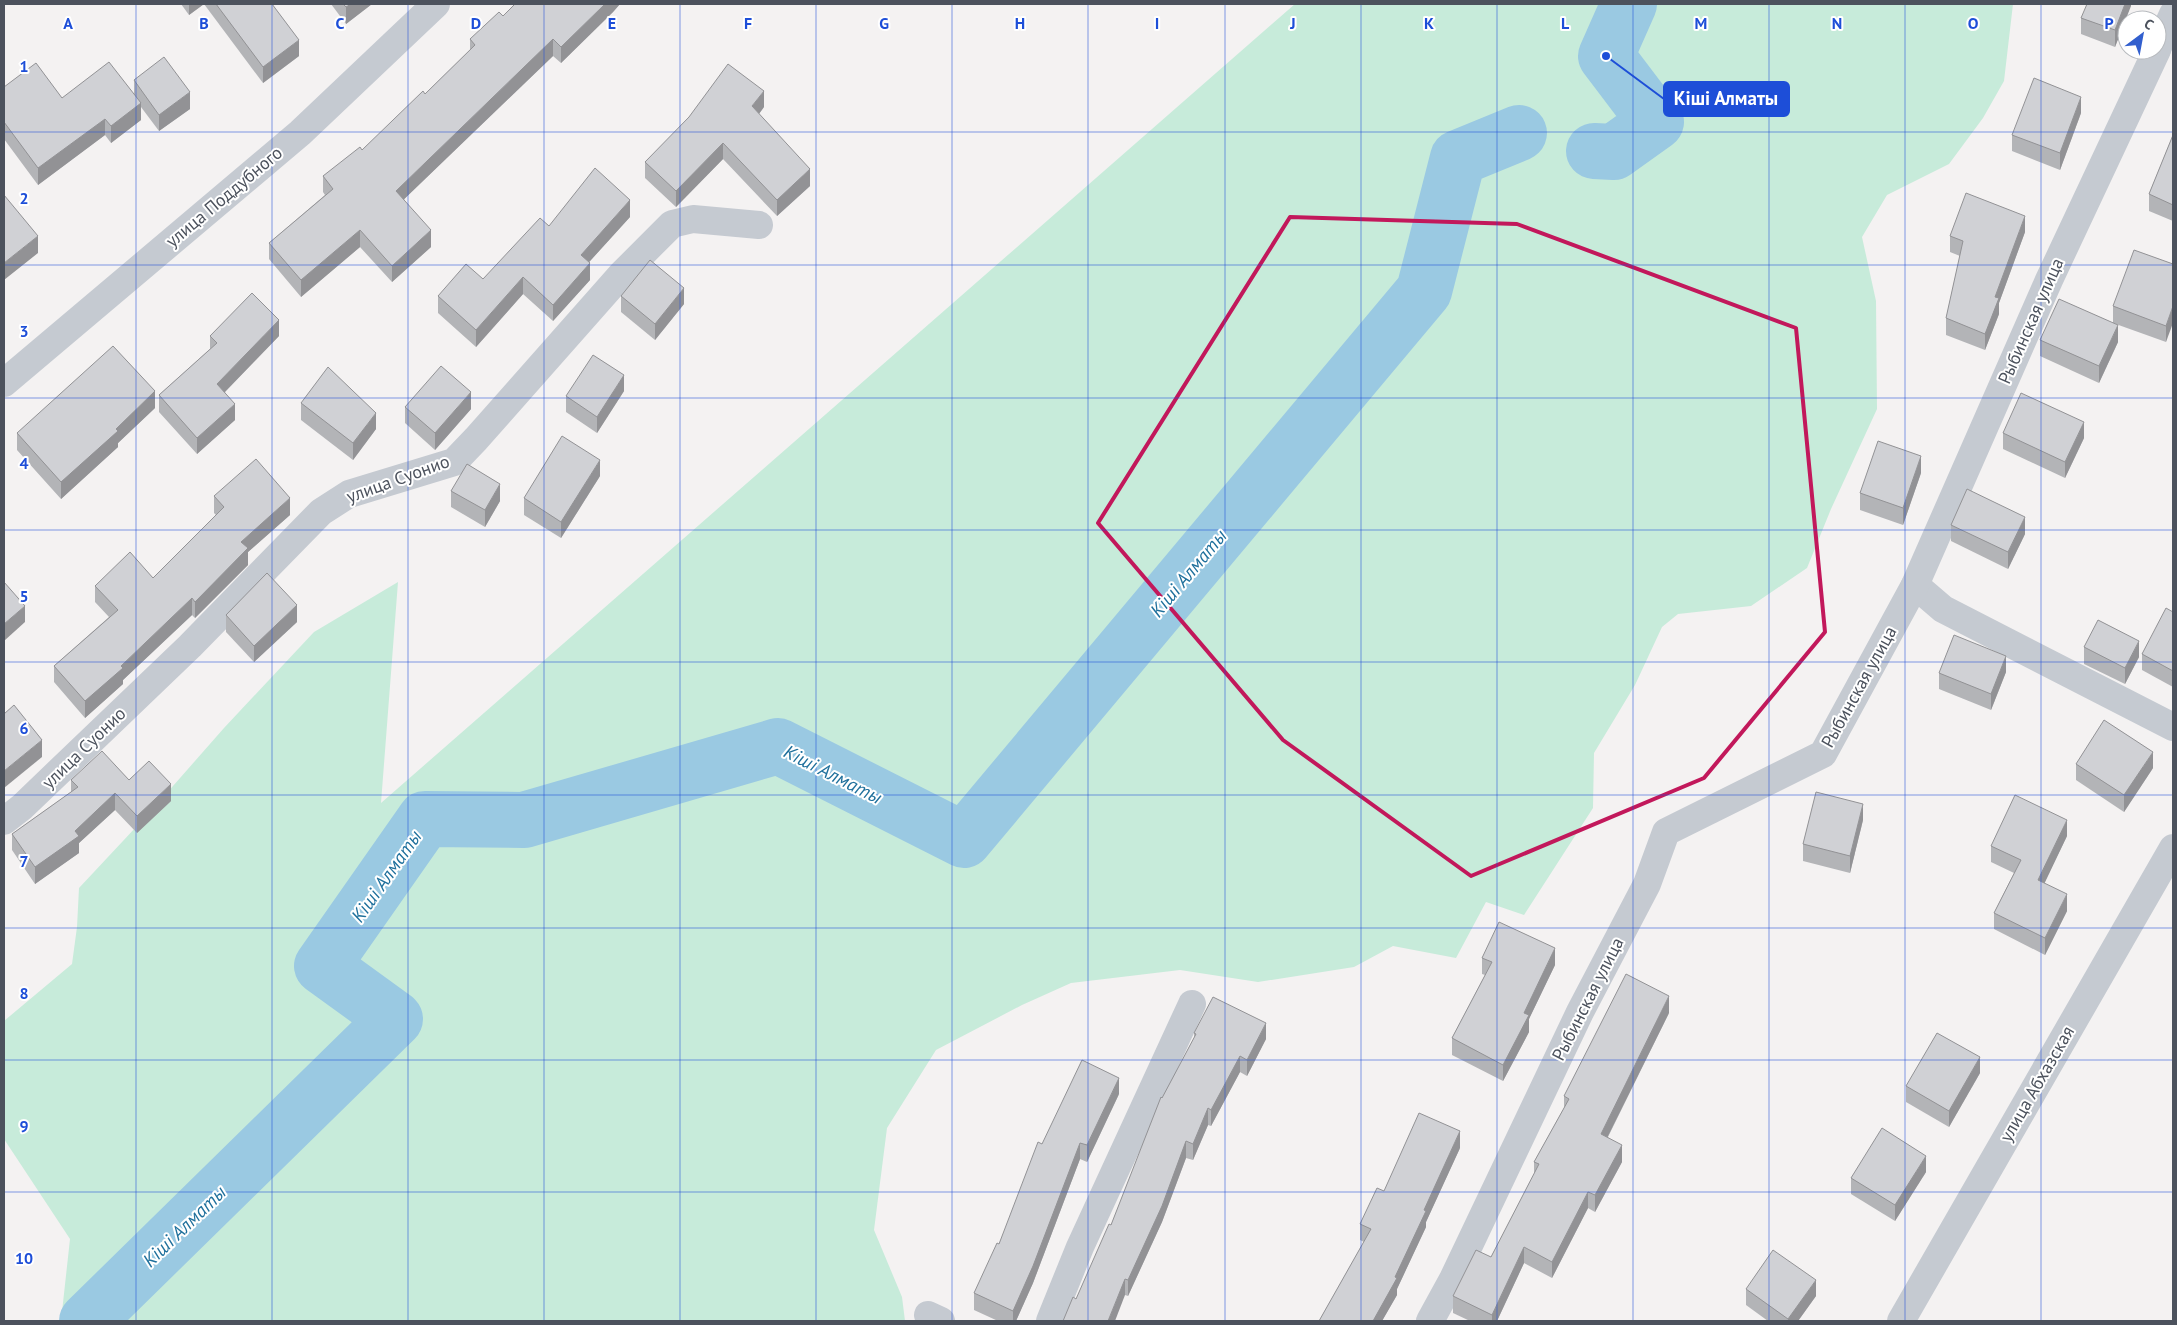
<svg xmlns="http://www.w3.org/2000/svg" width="2177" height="1325" font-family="'PT Sans',sans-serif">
  <rect width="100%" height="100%" fill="#f4f2f2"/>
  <!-- green -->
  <polygon fill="#c7ebda" points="1295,4 2013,4 2004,81 1983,118 1949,164 1887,195 1862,237 1876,301 1877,409 1831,509 1807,568 1751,606 1678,614 1662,627 1635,685 1594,753 1593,808 1524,915 1486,902 1456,958 1393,946 1354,967 1258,982 1180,970 1071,983 1022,1005 936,1050 887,1128 874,1230 902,1297 905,1321 61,1321 70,1239 4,1139 4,1021 72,964 77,927 79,888 151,811 224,728 314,632 398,582 381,803"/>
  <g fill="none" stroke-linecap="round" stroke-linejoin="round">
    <!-- river -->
    <g stroke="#9ac9e2" stroke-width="56">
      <polyline points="1594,151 1614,152 1656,122 1606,56 1629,4"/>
      <polyline points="87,1321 395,1019 322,966 425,819 524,820 778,746 964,840 1424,291 1458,158 1519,133"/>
    </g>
    <!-- minor -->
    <g stroke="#c5cad1" stroke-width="28">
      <polyline points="2157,49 2173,14"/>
      <polyline points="4,383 300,133 436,4"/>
      <polyline points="1915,585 1943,609 2173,727"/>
      <polyline points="4,821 22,807 190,646 321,512 349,494 454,462 476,439 621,275 672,224 693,219 759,225"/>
      <polyline points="928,1315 941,1321"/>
      <polyline points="1050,1321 1080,1247 1192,1004"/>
      <polyline points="1430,1321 1453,1279 1580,1012 1647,884 1666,832 1823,754 1915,585 2049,280 2157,50"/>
      <polyline points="1901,1321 2173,848"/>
    </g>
  </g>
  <!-- wall -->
  <g fill="#b3b4b7">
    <polygon points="181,4 204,4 189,15"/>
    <polygon points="204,4 272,4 299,56 263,83"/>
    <polygon points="331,4 372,4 346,24"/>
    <polygon points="515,4 620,4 613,12 561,63 553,56 404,199 431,247 392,282 360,247 301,297 269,259 269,243 325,195 323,192 323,176 362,150 425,94 470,50 470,39 503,16"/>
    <polygon points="2131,4 2115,47 2081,34 2081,18"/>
    <polygon points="134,80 190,109 159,131 141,107 141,120 111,143 105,135 38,185 4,139 4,87 62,98 134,93"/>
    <polygon points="764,107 759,114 810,186 777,216 723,159 676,207 645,178 645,162"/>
    <polygon points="2081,113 2060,170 2012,151 2012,135"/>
    <polygon points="2173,135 2173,221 2149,211 2149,194"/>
    <polygon points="630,217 589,262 590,280 553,321 523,294 476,347 438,313 438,296 483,279 549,226"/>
    <polygon points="2025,232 1999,303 1999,314 1985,350 1946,335 1946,318 1960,256 1950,252 1950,236"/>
    <polygon points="2173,264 2166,342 2113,323 2113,306"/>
    <polygon points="621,296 684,304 655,340 621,312"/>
    <polygon points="210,336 279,336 225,392 235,420 197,454 159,412 159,395 210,349"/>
    <polygon points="2040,340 2118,342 2099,383 2040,356"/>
    <polygon points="624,391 597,433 566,412 566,396"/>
    <polygon points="301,403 376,429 353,460 301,420"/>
    <polygon points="405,407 471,409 435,450 405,423"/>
    <polygon points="155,408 118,443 118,447 61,499 17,450 17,433"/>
    <polygon points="2003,433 2084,438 2065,478 2003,449"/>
    <polygon points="1921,473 1903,525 1860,510 1860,493"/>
    <polygon points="600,476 561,538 524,515 524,498"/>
    <polygon points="451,491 500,501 485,527 451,507"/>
    <polygon points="214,496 290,515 248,552 248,565 195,618 192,615 123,680 123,684 85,718 54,682 54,666 109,617 95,602 95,586 153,578 216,515 214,513"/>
    <polygon points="1951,525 2025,534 2008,569 1951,541"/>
    <polygon points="2173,612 2173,687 2142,670 2142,654"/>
    <polygon points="226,615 297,622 254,662 226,632"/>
    <polygon points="2084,647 2139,657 2125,684 2084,664"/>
    <polygon points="2006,672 1991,710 1939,689 1939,673"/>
    <polygon points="2076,764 2153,768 2124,812 2076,780"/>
    <polygon points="71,780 129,780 171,801 137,833 115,810 79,843 79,853 35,884 12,850 12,834 71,792"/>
    <polygon points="1863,820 1850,873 1803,861 1803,844"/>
    <polygon points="2067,836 2044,883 2067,911 2045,955 1994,929 1994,913 2014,873 1991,862 1991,846"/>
    <polygon points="1482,958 1555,965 1529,1019 1529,1032 1503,1081 1452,1055 1452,1038 1485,975 1482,974"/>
    <polygon points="1669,1013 1608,1137 1622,1162 1595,1212 1588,1208 1552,1278 1524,1263 1497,1321 1470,1321 1453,1313 1453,1296 1491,1257 1534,1174 1534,1162 1564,1108 1564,1096"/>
    <polygon points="1194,1033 1266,1039 1247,1076 1240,1072 1211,1126 1208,1125 1193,1160 1186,1158 1162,1222 1128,1296 1125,1295 1076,1299 1111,1225 1162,1098 1194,1038"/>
    <polygon points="1980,1073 1949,1127 1906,1102 1906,1086"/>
    <polygon points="1119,1094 1087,1162 1080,1159 1033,1283 1016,1321 998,1321 974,1310 974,1293 999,1244 1042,1144"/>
    <polygon points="1460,1148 1426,1222 1426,1227 1397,1289 1397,1295 1382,1321 1319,1321 1364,1242 1360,1240 1360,1224"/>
    <polygon points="1926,1172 1895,1221 1851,1194 1851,1178"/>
    <polygon points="1746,1289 1816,1296 1798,1321 1768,1321 1746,1305"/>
  </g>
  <!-- shaded-wall -->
  <g fill="#929295">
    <polygon points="189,4 204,4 189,15"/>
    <polygon points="351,4 372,4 346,24 346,7"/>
    <polygon points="605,4 620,4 613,12 561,63 561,47"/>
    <polygon points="2125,4 2131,4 2131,6 2115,47 2115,30"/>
    <polygon points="553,39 553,56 396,207 396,191"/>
    <polygon points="299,40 299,56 263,83 263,67"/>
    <polygon points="764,91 764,107 752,123 752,106"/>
    <polygon points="190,92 190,109 159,131 159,115"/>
    <polygon points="2081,97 2081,113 2060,170 2060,153"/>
    <polygon points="141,103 141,120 111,143 111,126"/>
    <polygon points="105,119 105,135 38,185 38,168"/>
    <polygon points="723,143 723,159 676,207 676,191"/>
    <polygon points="810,169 810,186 777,216 777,200"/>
    <polygon points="630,200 630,217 581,271 581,255"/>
    <polygon points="2025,216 2025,232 1999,303 1999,314 1985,350 1985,334 1995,297"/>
    <polygon points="360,230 360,247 301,297 301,280"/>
    <polygon points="431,230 431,247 392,282 392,266"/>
    <polygon points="38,236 38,253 4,280 4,282 4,263"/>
    <polygon points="590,263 590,280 553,321 553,305"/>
    <polygon points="523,277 523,294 476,347 476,330"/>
    <polygon points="684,288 684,304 655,340 655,324"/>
    <polygon points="2173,306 2173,323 2166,342 2166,326"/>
    <polygon points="279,320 279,336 217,400 217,384"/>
    <polygon points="2118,325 2118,342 2099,383 2099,366"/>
    <polygon points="624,375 624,391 597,433 597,417"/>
    <polygon points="155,391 155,408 118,443 118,447 61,499 61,482"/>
    <polygon points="471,392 471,409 435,450 435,433"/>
    <polygon points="235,404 235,420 197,454 197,438"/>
    <polygon points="376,413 376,429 353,460 353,443"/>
    <polygon points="2084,422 2084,438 2065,478 2065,462"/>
    <polygon points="1921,456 1921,473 1903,525 1903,508"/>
    <polygon points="600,460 600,476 561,538 561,522"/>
    <polygon points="500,484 500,501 485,527 485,510"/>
    <polygon points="290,498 290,515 248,552 248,565 195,618 195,602 241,542"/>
    <polygon points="2025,517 2025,534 2008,569 2008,552"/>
    <polygon points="192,598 192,615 123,680 123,684 85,718 85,701"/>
    <polygon points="297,605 297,622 254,662 254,646"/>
    <polygon points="25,606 25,622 4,641 4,624"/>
    <polygon points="2139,641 2139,657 2125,684 2125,668"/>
    <polygon points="2006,656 2006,672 1991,710 1991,694"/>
    <polygon points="42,740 42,757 4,788 4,771"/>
    <polygon points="2153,752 2153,768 2124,812 2124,795"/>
    <polygon points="171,784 171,801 137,833 137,816"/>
    <polygon points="115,793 115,810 79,843 79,853 35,884 35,867"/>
    <polygon points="1863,804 1863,820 1850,873 1850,856"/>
    <polygon points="2067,820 2067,836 2038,897 2038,880"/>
    <polygon points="2067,894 2067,911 2045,955 2045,938"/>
    <polygon points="1555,948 1555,965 1529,1019 1529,1032 1503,1081 1503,1065 1524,1013"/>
    <polygon points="1669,996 1669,1013 1601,1150 1601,1134"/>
    <polygon points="1266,1023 1266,1039 1247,1076 1247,1060"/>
    <polygon points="1240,1056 1240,1072 1211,1126 1211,1110"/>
    <polygon points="1980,1057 1980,1073 1949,1127 1949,1111"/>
    <polygon points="1119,1078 1119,1094 1087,1162 1087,1145"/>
    <polygon points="1208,1108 1208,1125 1193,1160 1193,1144"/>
    <polygon points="1460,1131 1460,1148 1426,1222 1426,1227 1397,1289 1397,1295 1382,1321 1373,1321"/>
    <polygon points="1186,1141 1186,1158 1162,1222 1128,1296 1128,1280"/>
    <polygon points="1080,1143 1080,1159 1033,1283 1016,1321 1013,1321 1013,1311"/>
    <polygon points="1622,1145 1622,1162 1595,1212 1595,1195"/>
    <polygon points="1926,1156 1926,1172 1895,1221 1895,1205"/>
    <polygon points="1588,1192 1588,1208 1552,1278 1552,1262"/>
    <polygon points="1524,1247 1524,1263 1497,1321 1492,1321 1492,1315"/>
    <polygon points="1125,1279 1125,1295 1115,1321 1108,1321"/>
    <polygon points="1816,1280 1816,1296 1798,1321 1788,1321 1788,1319"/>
  </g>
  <!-- building -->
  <g fill="#d0d1d5" stroke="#929295">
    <polygon points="216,4 272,4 299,40 263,67"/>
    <polygon points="343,4 351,4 346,7"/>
    <polygon points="515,4 605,4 561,47 553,39 396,191 431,230 392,266 360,230 301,280 269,243 333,189 323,176 360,147 362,150 423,91 425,94 475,45 470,39 499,12 503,16"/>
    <polygon points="2087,4 2125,4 2115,30 2081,18"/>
    <polygon points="164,57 190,92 159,115 134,80"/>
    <polygon points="109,62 141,103 111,126 105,119 38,168 4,122 4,87 36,63 62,98"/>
    <polygon points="728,64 764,91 752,106 810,169 777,200 723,143 676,191 645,162 689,117"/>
    <polygon points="2034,78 2081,97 2060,153 2012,135"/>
    <polygon points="2173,135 2173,205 2149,194"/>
    <polygon points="595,168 630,200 581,255 590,263 553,305 523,277 476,330 438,296 466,264 483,279 540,218 549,226"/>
    <polygon points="1966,193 2025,216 1995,297 1999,298 1985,334 1946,318 1963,241 1950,236"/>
    <polygon points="4,195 38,236 4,263"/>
    <polygon points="2134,250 2173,264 2173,306 2166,326 2113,306"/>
    <polygon points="650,260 684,288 655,324 621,296"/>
    <polygon points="252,293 279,320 217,384 235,404 197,438 159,395 217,343 210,336"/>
    <polygon points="2059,299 2118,325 2099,366 2040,340"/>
    <polygon points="113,346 155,391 116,429 118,431 61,482 17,433"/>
    <polygon points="593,355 624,375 597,417 566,396"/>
    <polygon points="441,366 471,392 435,433 405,407"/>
    <polygon points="328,367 376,413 353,443 301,403"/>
    <polygon points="2021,393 2084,422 2065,462 2003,433"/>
    <polygon points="562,436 600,460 561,522 524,498"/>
    <polygon points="1878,441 1921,456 1903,508 1860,493"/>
    <polygon points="256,459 290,498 241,542 248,548 195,602 192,598 121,666 123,668 85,701 54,666 118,610 95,586 130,552 153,578 224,507 214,496"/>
    <polygon points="467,464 500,484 485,510 451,491"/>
    <polygon points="1967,489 2025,517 2008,552 1951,525"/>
    <polygon points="267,573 297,605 254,646 226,615"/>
    <polygon points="4,582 25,606 4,624"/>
    <polygon points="2166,608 2173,612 2173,671 2142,654"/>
    <polygon points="2098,620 2139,641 2125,668 2084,647"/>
    <polygon points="1954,635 2006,656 1991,694 1939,673"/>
    <polygon points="14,705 42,740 4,771 4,714"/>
    <polygon points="2104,720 2153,752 2124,795 2076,764"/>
    <polygon points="102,751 129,780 149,761 171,784 137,816 115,793 75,831 79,836 35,867 12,834 78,787 71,780"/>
    <polygon points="1816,792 1863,804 1850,856 1803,844"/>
    <polygon points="2015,795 2067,820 2038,880 2067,894 2045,938 1994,913 2021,860 1991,846"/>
    <polygon points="1499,922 1555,948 1524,1013 1529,1015 1503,1065 1452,1038 1492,962 1482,958"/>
    <polygon points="1626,974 1669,996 1601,1134 1622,1145 1595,1195 1588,1192 1552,1262 1524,1247 1492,1315 1453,1296 1476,1250 1491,1257 1539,1164 1534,1162 1569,1099 1564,1096"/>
    <polygon points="1213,997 1266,1023 1247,1060 1240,1056 1211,1110 1208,1108 1193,1144 1186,1141 1162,1206 1128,1280 1125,1279 1108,1321 1063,1321 1073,1297 1076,1299 1109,1224 1111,1225 1161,1097 1162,1098 1196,1034 1194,1033"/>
    <polygon points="1937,1033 1980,1057 1949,1111 1906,1086"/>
    <polygon points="1082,1060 1119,1078 1087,1145 1080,1143 1033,1266 1013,1311 974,1293 997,1243 999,1244 1038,1142 1042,1144"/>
    <polygon points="1419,1113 1460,1131 1424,1210 1426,1211 1395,1277 1397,1278 1373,1321 1319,1321 1371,1229 1360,1224 1377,1188 1384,1191"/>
    <polygon points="1882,1128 1926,1156 1895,1205 1851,1178"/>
    <polygon points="1773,1250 1816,1280 1788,1319 1746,1289"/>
  </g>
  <!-- marked area -->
  <path fill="none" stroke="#c2185b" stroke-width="4" stroke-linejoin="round" d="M1290 217 1517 224 1796 328 1825 632 1704 778 1471 876 1283 740 1098 523Z"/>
  <!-- grid -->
  <path fill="none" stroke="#1d4ed8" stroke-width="1" stroke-opacity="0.55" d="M136 4V1321M272 4V1321M408 4V1321M544 4V1321M680 4V1321M816 4V1321M952 4V1321M1088 4V1321M1225 4V1321M1361 4V1321M1497 4V1321M1633 4V1321M1769 4V1321M1905 4V1321M2041 4V1321M4 132H2173M4 265H2173M4 398H2173M4 530H2173M4 662H2173M4 795H2173M4 928H2173M4 1060H2173M4 1192H2173"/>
  <g text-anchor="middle" stroke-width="4" stroke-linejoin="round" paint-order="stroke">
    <!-- street labels -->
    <g font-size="18" fill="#4c525d" stroke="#fff">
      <text transform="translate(224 197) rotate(-40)" y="6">улица Поддубного</text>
      <text transform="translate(2031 321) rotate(-66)" y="6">Рыбинская улица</text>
      <text transform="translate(398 479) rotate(-20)" y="6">улица Суонио</text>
      <text transform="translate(1859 687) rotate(-61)" y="6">Рыбинская улица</text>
      <text transform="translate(84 748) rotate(-44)" y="6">улица Суонио</text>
      <text transform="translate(1588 999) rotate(-63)" y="6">Рыбинская улица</text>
      <text transform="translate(2037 1084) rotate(-60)" y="6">улица Абхазская</text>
    </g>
    <!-- water labels -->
    <g font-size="19" font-style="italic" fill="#1f709c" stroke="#fff">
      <text transform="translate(1188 573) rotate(-50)" y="7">Кіші Алматы</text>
      <text transform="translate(833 774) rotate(27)" y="7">Кіші Алматы</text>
      <text transform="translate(386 876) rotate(-55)" y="7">Кіші Алматы</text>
      <text transform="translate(184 1226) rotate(-44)" y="7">Кіші Алматы</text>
    </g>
  </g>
  <g font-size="16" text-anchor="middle" font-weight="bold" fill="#1d4ed8" stroke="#fff" stroke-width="4" stroke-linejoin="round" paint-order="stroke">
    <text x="68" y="29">A</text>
    <text x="204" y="29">B</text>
    <text x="340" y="29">C</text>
    <text x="476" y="29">D</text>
    <text x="612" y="29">E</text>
    <text x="748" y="29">F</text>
    <text x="884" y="29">G</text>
    <text x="1020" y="29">H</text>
    <text x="1157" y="29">I</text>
    <text x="1293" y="29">J</text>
    <text x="1429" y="29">K</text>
    <text x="1565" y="29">L</text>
    <text x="1701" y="29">M</text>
    <text x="1837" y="29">N</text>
    <text x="1973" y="29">O</text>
    <text x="2109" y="29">P</text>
    <text x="24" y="72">1</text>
    <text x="24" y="204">2</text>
    <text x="24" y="337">3</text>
    <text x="24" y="469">4</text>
    <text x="24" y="602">5</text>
    <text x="24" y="734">6</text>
    <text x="24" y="867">7</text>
    <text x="24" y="999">8</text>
    <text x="24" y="1132">9</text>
    <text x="24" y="1264">10</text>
  </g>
  <!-- callouts -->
  <path fill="none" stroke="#1d4ed8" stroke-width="2" d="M1606 56L1664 99"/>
  <circle fill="#1d4ed8" stroke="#fff" stroke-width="2" cx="1606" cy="56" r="5"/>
  <rect fill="#1d4ed8" stroke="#1d4ed8" stroke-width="2" x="1664" y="82" width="125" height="34" rx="5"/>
  <g font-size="19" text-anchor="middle" font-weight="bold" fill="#fff">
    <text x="1726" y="105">Кіші Алматы</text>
  </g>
  <!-- border -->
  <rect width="2177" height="1325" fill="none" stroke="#4c525d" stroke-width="10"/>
  <!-- north arrow -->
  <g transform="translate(2142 35) rotate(32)"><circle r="24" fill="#ffffff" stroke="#b7babe"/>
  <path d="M0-4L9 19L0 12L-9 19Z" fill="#325fce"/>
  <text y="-8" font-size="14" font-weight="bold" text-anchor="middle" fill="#4c525d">С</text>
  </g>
</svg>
